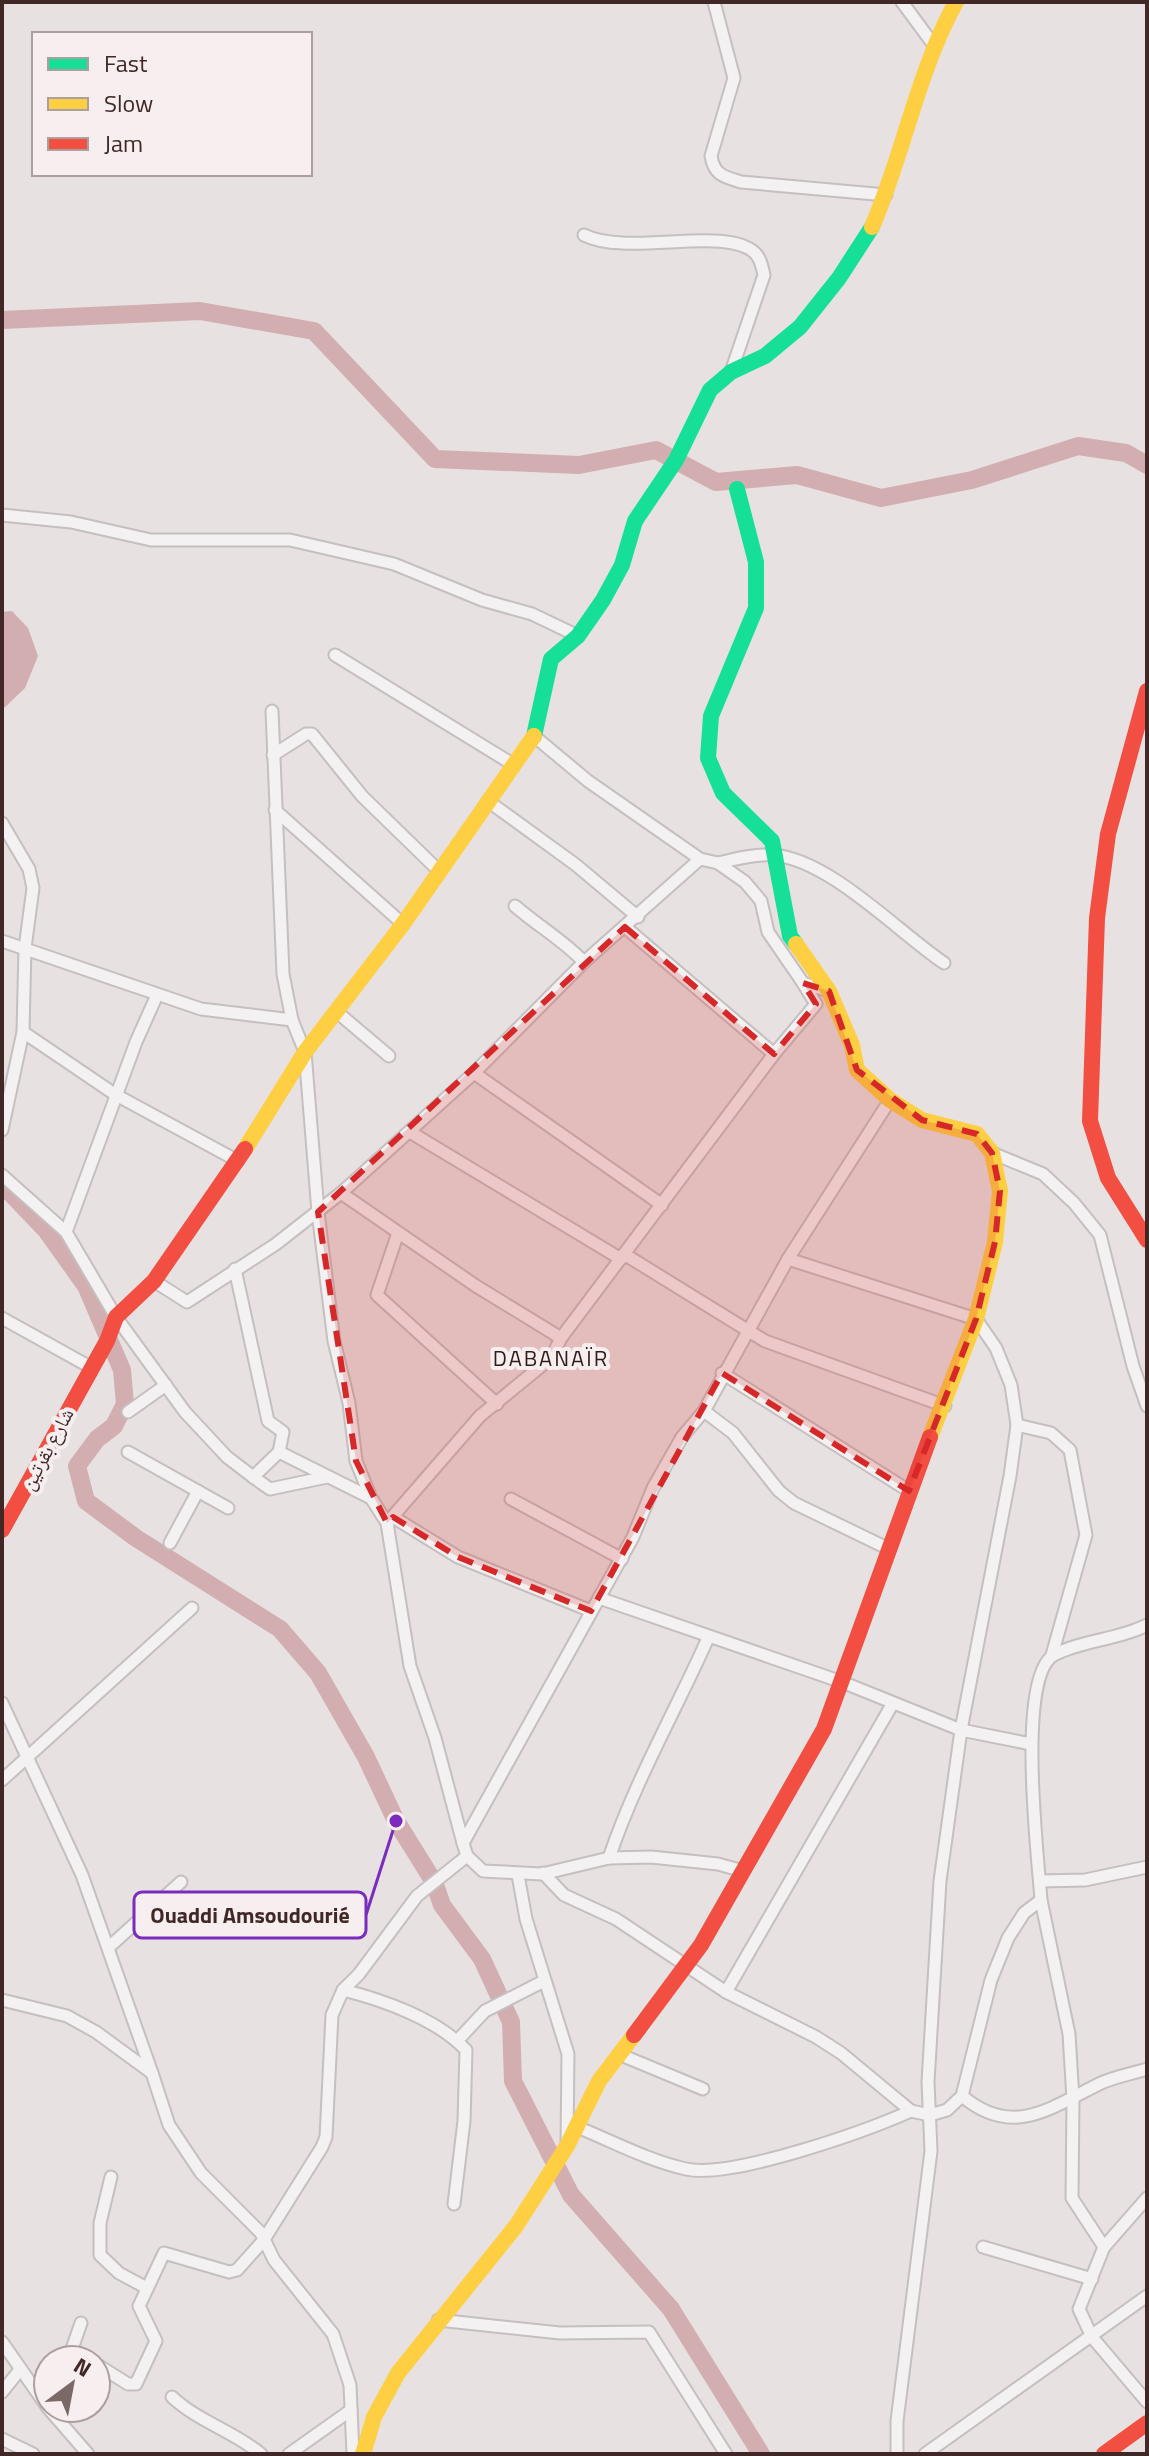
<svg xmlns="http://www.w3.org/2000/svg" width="1149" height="2456" font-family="'Titillium Web','Noto Naskh Arabic',sans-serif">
  <rect width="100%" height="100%" fill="#e7e1e1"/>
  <!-- water -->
  <polygon fill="#d3aeb1" points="12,611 28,628 38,656 25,688 2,710 2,612"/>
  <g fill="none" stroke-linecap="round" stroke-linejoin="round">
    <!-- river -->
    <g stroke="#d3aeb1" stroke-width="18">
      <polyline points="2,320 200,311 314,331 435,459 579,465 656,450 716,482 797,475 881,498 972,480 1078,446 1126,453 1147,465"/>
      <polyline points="2,1184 46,1230 86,1286 122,1370 125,1404 114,1426 97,1439 77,1466 86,1501 136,1538 280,1629 318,1673 366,1757 396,1821 434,1882 442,1905 482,1959 511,2022 513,2081 571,2195 671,2309 761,2454"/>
    </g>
    <!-- street casing -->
    <g stroke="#c5bfbf" stroke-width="15">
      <g id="street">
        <path d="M714 2 734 78 711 156C714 175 724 177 741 182L886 195"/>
        <polyline points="902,2 933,44"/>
        <path d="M584 235C627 257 726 225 755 253 761 259 762 267 764 275L731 372"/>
        <polyline points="2,515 71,522 151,540 290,540 394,564 482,600 532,614 578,636"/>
        <polyline points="335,655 514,765"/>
        <polyline points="272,711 283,974 292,1020 305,1052 318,1212 334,1341 349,1403 356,1461 371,1498 387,1523"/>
        <polyline points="273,755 306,734 312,734 362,796 438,870"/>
        <polyline points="488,801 576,865 638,917"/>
        <polyline points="275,810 403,924"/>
        <polyline points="2,823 29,869 33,888 25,948 23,1032 2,1130"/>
        <polyline points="700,859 718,863 745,882 761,901 768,932 803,983"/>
        <path d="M718 863C736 859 754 854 773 855 829 859 898 932 944 963"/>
        <path d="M515 906C538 926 563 940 584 962"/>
        <polyline points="625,927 774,1054"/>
        <polyline points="2,941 201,1009 292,1020"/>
        <polyline points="337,1012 389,1056"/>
        <polyline points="23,1032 116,1095 238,1161"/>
        <polyline points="474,1073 662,1205"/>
        <polyline points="410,1132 621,1259"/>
        <polyline points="992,1153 1043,1174 1074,1203 1100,1235 1133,1366 1147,1406"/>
        <polyline points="2,1175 66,1232 116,1317 185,1412 227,1457 253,1477 279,1452"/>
        <polyline points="341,1193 476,1286 561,1338"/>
        <polyline points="66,1232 136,1042 157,995"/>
        <polyline points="398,1233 377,1295 497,1404"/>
        <polyline points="624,1254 765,1341 945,1406"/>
        <polyline points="788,1259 976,1319 996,1348 1011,1385 1017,1425 1010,1476 961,1730 940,1881 928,2082 931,2151 897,2421 897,2454"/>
        <polyline points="235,1269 268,1421 283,1432 279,1452 371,1498"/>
        <polyline points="154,1281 187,1302 276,1244 341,1193 474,1073 584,962 700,859 588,781 534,736"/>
        <polyline points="2,1318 92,1368"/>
        <polyline points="722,1373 909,1491"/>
        <polyline points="704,1411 733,1433 779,1491 794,1503 889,1549"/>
        <polyline points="128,1412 166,1385"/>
        <polyline points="1017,1425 1051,1433 1070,1450 1086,1535 1052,1655"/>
        <polyline points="128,1452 228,1508"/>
        <polyline points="253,1477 270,1489 327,1477"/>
        <polyline points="511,1499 622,1559"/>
        <polyline points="393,1517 458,1557 591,1611"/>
        <polyline points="170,1543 198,1491"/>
        <polyline points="599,1598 842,1682 961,1730 1031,1744"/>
        <polyline points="2,1703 82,1875 152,2073"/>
        <polyline points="2,1780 192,1608"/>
        <polyline points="463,1843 435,1738 410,1666 387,1523 480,1416 551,1358 561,1338 774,1054 816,1004 803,983 829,991"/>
        <path d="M609 1858C635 1781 675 1712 708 1638"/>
        <polyline points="743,1871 718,1864 651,1857 609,1858 542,1874 483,1871 467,1856 463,1843 633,1537 653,1488 682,1437 704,1411 788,1259 890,1100"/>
        <path d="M543 1873 564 1895 616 1919 726 1992 816 2037 841 2053 911 2111 930 2115 947 2110 962 2096 991 1980 1008 1938 1024 1913 1041 1900C1038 1857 1016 1676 1054 1655 1082 1640 1118 1640 1147 1625"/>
        <polyline points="518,1875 526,1919 568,2054 567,2143"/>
        <polyline points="1040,1881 1085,1880 1147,1867"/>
        <polyline points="1041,1900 1069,2034 1073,2099 1072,2198 1104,2247 1079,2309 1092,2337 1147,2402"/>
        <polyline points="109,1947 181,1882"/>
        <path d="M343 1990C383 2000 437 2019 466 2050L464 2121 454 2204"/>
        <polyline points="726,1992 893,1703"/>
        <polyline points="2,2000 67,2016 96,2032 152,2073 169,2125 201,2173 261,2233 274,2260 333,2334 350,2385 353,2454"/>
        <polyline points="457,2041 485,2011 544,1981"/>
        <polyline points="621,2055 703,2089"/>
        <path d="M962 2096C1012 2138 1049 2109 1099 2084 1113 2077 1131 2074 1147 2069"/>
        <path d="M577 2127C612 2141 649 2161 686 2169 732 2179 866 2131 911 2111"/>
        <polyline points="111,2177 100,2223 100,2255 119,2273 145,2287"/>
        <polyline points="983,2247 1092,2279"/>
        <polyline points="1104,2247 1147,2198"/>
        <polyline points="438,2320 560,2333 649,2332 726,2454"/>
        <polyline points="81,2323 72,2349 89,2360"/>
        <polyline points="2,2342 48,2408"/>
        <polyline points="96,2364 128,2384 136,2384 156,2341 139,2306 164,2253 229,2272 237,2270 263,2241 322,2147 326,2137 332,2015 343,1990 359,1974 417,1896 467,1856"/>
        <polyline points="2,2392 19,2371"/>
        <path d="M172 2397C199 2422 233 2431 261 2454"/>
        <polyline points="48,2408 88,2454"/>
        <polyline points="2,2439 33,2454"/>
        <polyline points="289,2454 351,2410"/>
        <polyline points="925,2454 1147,2296"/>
      </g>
    </g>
    <!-- street -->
    <use href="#street" stroke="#f3f1f1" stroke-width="11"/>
    <!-- fast -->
    <g stroke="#16e098" stroke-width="16">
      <polyline points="737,489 756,562 756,608 711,716 708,758 723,793 772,841 790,936 796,944"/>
      <polyline points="534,736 551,659 578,636 603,600 622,565 635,521 676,460 710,390 731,372 765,356 800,327 839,278 872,227"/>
    </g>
    <!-- slow -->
    <g stroke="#ffcf43" stroke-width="16">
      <path d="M872 227C904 153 917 73 956 2"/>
      <polyline points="796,944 829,991 852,1045 857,1070 890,1100 922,1120 977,1134 992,1153 1000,1191 995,1242 976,1319 930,1437"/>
      <polyline points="245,1149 305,1052 403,924 534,736"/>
      <polyline points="363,2454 374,2417 398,2373 516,2226 567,2146 599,2081 634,2035"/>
    </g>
    <!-- jam -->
    <g stroke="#f24e42" stroke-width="16">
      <polyline points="1147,691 1108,834 1097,918 1090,1121 1108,1178 1147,1240"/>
      <polyline points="2,1530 107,1341 116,1317 154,1281 245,1149"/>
      <polyline points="634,2035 701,1945 824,1729 930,1437"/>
      <polyline points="1104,2454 1147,2423"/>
    </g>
  </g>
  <!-- marked area -->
  <path fill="#d62828" fill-opacity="0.2" stroke="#d62828" stroke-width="6" stroke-dasharray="16 10" stroke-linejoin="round" d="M625 927 774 1054 816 1004 803 983 829 991 857 1070 922 1120 977 1134 992 1153 1000 1191 995 1242 976 1319 909 1491 722 1373 591 1611 458 1557 393 1517 387 1523 356 1461 318 1212Z"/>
  <g text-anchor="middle" stroke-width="8" stroke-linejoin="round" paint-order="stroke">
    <!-- street labels -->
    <g font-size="20" fill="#412827" stroke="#f6eeef">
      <text transform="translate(47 1449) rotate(-62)" y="7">شارع بقرتين</text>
    </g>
    <!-- neighbourhood labels -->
    <g font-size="22" letter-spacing="2" fill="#321b19" stroke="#f6eeef">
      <text x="551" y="1366">DABANAÏR</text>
    </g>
  </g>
  <!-- callouts -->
  <path fill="none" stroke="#7b2cbf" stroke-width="3" d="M396 1821L366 1915"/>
  <circle fill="#7b2cbf" stroke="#f6eeef" stroke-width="3" cx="396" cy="1821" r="8"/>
  <rect fill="#f6eeef" stroke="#7b2cbf" stroke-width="3" x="134" y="1892" width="232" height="46" rx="8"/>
  <g font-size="22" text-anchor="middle" font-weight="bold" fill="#412827">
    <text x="250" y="1923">Ouaddi Amsoudourié</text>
  </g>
  <!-- border -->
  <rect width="1149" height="2456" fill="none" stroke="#412827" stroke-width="8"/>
  <!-- legend -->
  <rect x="32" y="32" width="280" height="144" fill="#f6eeef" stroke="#ae9f9f" stroke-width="2"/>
  <rect x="48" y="58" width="40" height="12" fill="#16e098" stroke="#ae9f9f" stroke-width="2"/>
  <text x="104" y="72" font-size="24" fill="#412827">Fast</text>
  <rect x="48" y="98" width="40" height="12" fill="#ffcf43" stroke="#ae9f9f" stroke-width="2"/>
  <text x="104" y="112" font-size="24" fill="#412827">Slow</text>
  <rect x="48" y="138" width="40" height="12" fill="#f24e42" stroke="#ae9f9f" stroke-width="2"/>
  <text x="104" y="152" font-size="24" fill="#412827">Jam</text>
  <!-- north arrow -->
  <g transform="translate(72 2384) rotate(32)"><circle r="38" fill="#f6eeef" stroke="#ae9f9f" stroke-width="2"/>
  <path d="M0-6L14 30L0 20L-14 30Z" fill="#7b6968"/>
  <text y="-12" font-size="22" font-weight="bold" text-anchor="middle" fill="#412827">N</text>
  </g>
</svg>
